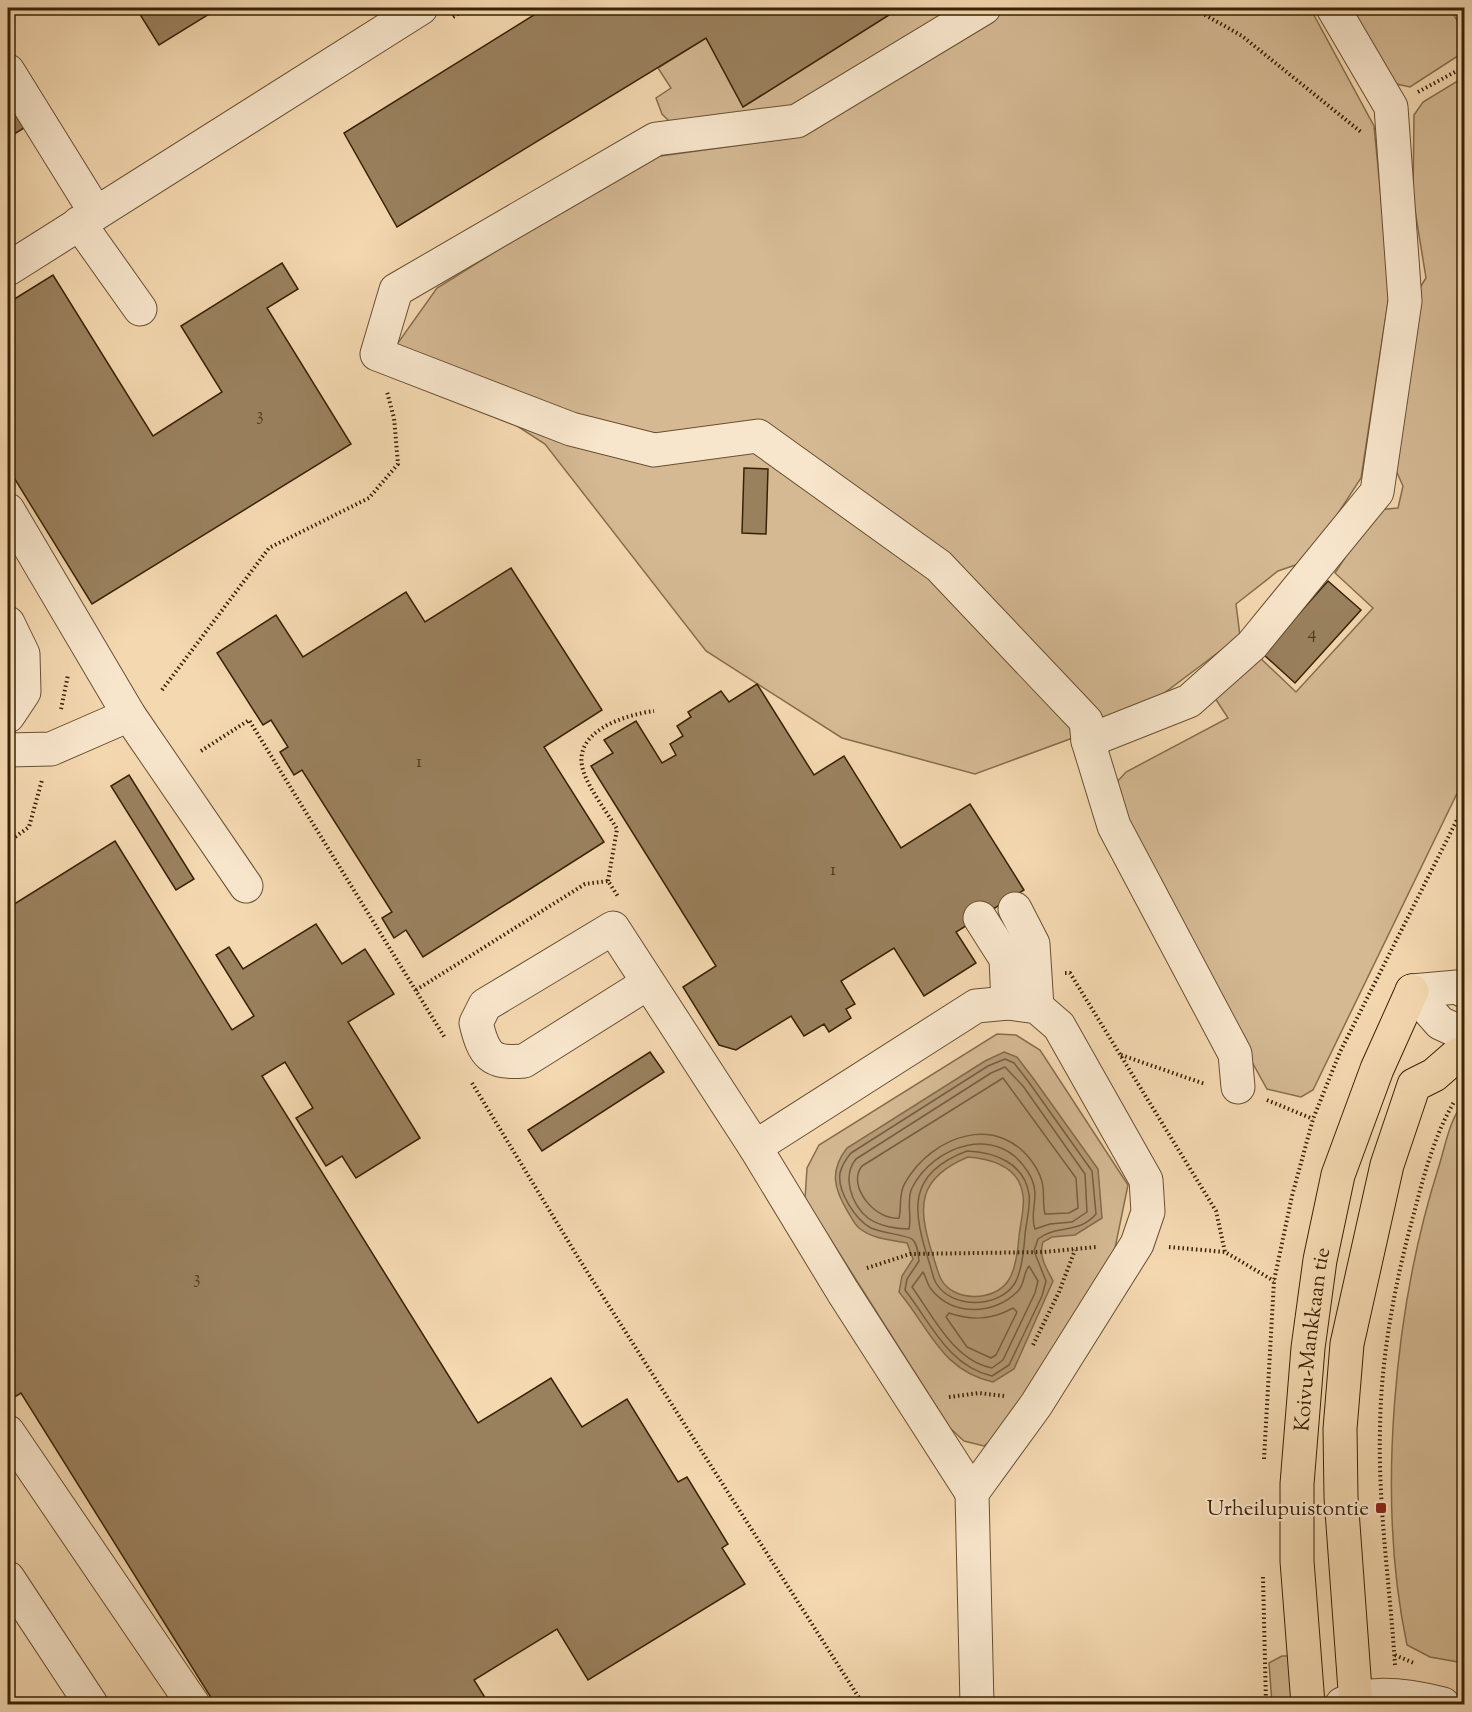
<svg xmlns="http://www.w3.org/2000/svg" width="1472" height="1712" font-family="'Sorts Mill Goudy',serif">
  <rect width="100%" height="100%" fill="#f4d8b0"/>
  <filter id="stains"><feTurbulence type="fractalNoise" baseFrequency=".00333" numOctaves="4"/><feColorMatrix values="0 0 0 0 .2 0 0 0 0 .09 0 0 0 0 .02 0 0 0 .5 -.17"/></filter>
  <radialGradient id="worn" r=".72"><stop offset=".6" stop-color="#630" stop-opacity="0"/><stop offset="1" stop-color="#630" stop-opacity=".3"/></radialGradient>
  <!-- green -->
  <g fill="#d4b993" stroke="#866e4c" stroke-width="1.5">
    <polygon points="900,8 962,8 789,111 676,128 662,114 656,98 671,88 658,68 706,38 743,107"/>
    <polygon points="1005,8 1310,8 1374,126 1390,289 1361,478 1307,561 1278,571 1236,604 1240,636 1135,715 975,774 842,738 706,651 545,444 395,347 437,288 646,158 783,139"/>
    <polygon points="1344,8 1450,8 1464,33 1464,52 1410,87 1392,83"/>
    <polygon points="1464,77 1464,779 1313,1090 1301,1097 1267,1089 1115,815 1108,792 1126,772 1228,718 1215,698 1256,654 1296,692 1373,608 1335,573 1376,510 1398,508 1403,486 1390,457 1412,300 1426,278 1413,198 1414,115 1423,102"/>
    <polygon points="997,1034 1016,1035 1040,1050 1128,1185 1114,1253 1001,1432 984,1446 964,1441 950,1428 805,1199 807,1168 819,1145"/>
    <path d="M1464 1103V1663L1430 1657 1407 1645C1376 1499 1394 1307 1439 1166 1445 1147 1450 1117 1464 1103Z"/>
    <polygon points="1282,1656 1294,1656 1297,1704 1272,1704 1269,1663"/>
  </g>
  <!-- water -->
  <path fill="#b49a76" stroke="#836a49" stroke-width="1.5" fill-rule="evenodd" d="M1004 1052 1017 1057 1033 1078 1098 1169 1102 1218 1075 1235 1052 1237 1043 1242C1038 1256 1047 1269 1053 1281L1014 1369 993 1382C942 1371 930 1329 899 1292L902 1276 913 1259 907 1243C891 1240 872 1239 859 1228 854 1224 851 1217 848 1212 834 1189 829 1171 847 1148L985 1061ZM968 1157C992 1159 1020 1167 1023 1196 1025 1208 1020 1224 1019 1237 1018 1249 1015 1271 1008 1281 994 1302 953 1302 941 1279 937 1271 935 1261 932 1253 917 1205 918 1178 968 1157Z"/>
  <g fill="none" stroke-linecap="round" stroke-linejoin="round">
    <!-- shore -->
    <g stroke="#765e3e" stroke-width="1.5">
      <path d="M1005 1059 1014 1063 1028 1081 1092 1171 1096 1214C1078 1235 1057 1224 1038 1239L1034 1251 1046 1281 1042 1296 1009 1365 992 1376C948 1366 931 1323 905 1290L907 1279 919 1261C918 1254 918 1244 912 1239 906 1235 882 1233 871 1228 856 1220 837 1192 840 1173 842 1165 846 1159 851 1153L988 1066Z"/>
      <path d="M1005 1067 1023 1086 1085 1174 1087 1212 1072 1222 1050 1224 1035 1229C1028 1211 1043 1196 1028 1172 998 1123 934 1145 912 1188 906 1200 912 1217 909 1229 896 1229 879 1226 868 1218 851 1204 842 1176 856 1159L991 1073Z"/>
      <path d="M1003 1078 1076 1178 1078 1208 1069 1213 1045 1214C1041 1197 1048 1187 1035 1166 1000 1111 932 1135 905 1183 898 1194 902 1207 899 1218 876 1221 846 1186 862 1166Z"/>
      <path d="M967 1151C995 1152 1024 1163 1029 1194 1031 1206 1026 1222 1025 1235 1024 1249 1022 1271 1015 1283 999 1309 951 1309 936 1283 933 1278 932 1271 930 1265 913 1212 905 1174 967 1151Z"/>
      <path d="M1029 1266 1038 1281 1035 1293 1003 1360 992 1368C954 1361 933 1316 912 1287L923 1272C926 1277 927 1284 931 1289 953 1317 995 1315 1018 1291 1025 1284 1023 1273 1029 1266Z"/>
      <path d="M1013 1308 1017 1312 996 1355 991 1358 967 1347 946 1317 949 1313C972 1321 992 1320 1013 1308Z"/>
    </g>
  </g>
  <!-- building -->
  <g fill="#9a815e" stroke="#392205" stroke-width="1.5">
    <polygon points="136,8 219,8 159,45"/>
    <polygon points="545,8 900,8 743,107 706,38 397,227 344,133"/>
    <polygon points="8,102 24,128 8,138"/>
    <polygon points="282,263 298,289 267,308 351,444 92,604 8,468 8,303 53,275 153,436 222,392 181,326"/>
    <polygon points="744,468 768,469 766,534 742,533"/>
    <polygon points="511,568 602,710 544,747 604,842 423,957 406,930 394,938 382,918 392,912 302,770 294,775 280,752 288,747 271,720 263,725 217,653 276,615 303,657 406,592 425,622"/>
    <polygon points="1328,581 1361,610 1295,683 1263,654"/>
    <polygon points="757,684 814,775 844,756 901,848 970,804 1024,890 956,932 976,963 924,996 894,948 841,981 855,1004 846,1009 851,1018 829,1032 824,1024 804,1036 791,1016 736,1050 719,1045 683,987 716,966 591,766 613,753 604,740 636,721 662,763 676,755 670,744 683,736 677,726 691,717 688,712 721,691 729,702"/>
    <polygon points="129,775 194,879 176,890 111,786"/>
    <polygon points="115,841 232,1030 254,1016 216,955 229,947 243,969 316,924 342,964 365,949 394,994 348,1022 420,1138 356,1178 342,1156 326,1166 296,1118 313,1108 285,1062 262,1076 478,1423 551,1378 582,1427 627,1399 678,1482 687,1477 728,1544 722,1548 745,1584 588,1680 557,1629 474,1680 489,1704 215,1704 21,1393 8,1401 8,908"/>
    <polygon points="650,1052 664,1072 542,1151 528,1130"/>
  </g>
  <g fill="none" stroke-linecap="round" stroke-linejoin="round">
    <!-- minor casing -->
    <g stroke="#685030" stroke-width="35">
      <g id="minor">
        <polyline points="984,8 797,121 656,139 396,290 377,354 571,429 654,450 758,436 939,566 1086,721 1088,741 1114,826 1235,1054 1238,1087"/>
        <polyline points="8,71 96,213"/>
        <polyline points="79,223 140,309"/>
        <polyline points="8,269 421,8"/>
        <polyline points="8,510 129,715 246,886"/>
        <polyline points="8,623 23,654 24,692 8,716"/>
        <polyline points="1088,741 1189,701 1252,645 1377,492 1405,301 1391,107 1333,8"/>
        <polyline points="8,750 51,749 129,715"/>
        <polyline points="1015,909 1033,944 1037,1007"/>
        <polyline points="980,918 1006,959 1008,1003"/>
        <path d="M648 983 524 1061C490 1064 484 1055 476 1023L485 1005 613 928 755 1147 843 1292 972 1493"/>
        <polyline points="1412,991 1440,1023 1464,1034"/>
        <polyline points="1412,991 1457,987 1464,991"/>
        <polyline points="755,1147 976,1006 1008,1003 1037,1007 1059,1026 1146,1180 1148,1212 1137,1244 1036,1405 972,1493 977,1704"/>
        <polyline points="8,1432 193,1704"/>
        <polyline points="8,1578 91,1704"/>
        <path d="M1342 1704C1370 1689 1412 1696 1443 1704"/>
      </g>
    </g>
    <!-- major casing -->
    <g stroke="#392205" stroke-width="35">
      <g id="major">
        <path id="s1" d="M1308 1704 1297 1561V1484L1308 1348 1320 1260 1338 1175 1377 1069 1412 991"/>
        <polyline points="1356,1704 1341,1497 1340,1429 1347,1344 1387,1165 1414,1085 1434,1075 1457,1055 1464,1052"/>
      </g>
    </g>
    <!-- path -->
    <g stroke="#392205" stroke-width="4" stroke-dasharray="1.5 3" stroke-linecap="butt">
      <polyline points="1193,8 1242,36 1361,132"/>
      <polyline points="1464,8 1464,9"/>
      <polyline points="8,9 9,8"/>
      <polyline points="453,17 467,8"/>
      <polyline points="1418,92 1464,67"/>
      <polyline points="162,690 269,548 369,498 398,464 394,418 387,392"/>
      <polyline points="61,709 68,675"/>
      <polyline points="201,751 249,720 445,1038"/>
      <polyline points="8,842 29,827 42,780"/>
      <path d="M608 881 617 829C607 812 591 792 584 773 569 732 624 715 654 711"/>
      <polyline points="1065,973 1070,973 1216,1211 1225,1252 1274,1281"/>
      <polyline points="416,990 585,884 608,881 619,898"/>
      <polyline points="1121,1055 1205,1084"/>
      <polyline points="472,1083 579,1259 863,1704"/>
      <polyline points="1267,1100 1313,1119"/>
      <polyline points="1169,1247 1225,1252"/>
      <polyline points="867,1268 910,1254 1044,1252 1096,1247"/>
      <polyline points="1033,1345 1059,1292 1075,1250"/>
      <polyline points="949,1397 979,1393 1004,1396"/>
      <polyline points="1264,1459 1274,1281 1292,1196 1313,1119 1340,1052 1464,806"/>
      <polyline points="1263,1577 1266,1704"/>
      <polyline points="1395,1655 1414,1663"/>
      <path d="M1395 1665C1390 1586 1378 1508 1380 1428 1381 1356 1395 1282 1414 1213 1424 1175 1434 1136 1454 1102"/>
    </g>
    <!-- minor -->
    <use href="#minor" stroke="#f8e6cc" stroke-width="33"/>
    <!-- major -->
    <use href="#major" stroke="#f4d8b0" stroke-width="33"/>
  </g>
  <!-- markers -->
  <rect fill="#8f2418" stroke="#f8e6cc" stroke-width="2" x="1375" y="1502" width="12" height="12" rx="3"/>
  <g text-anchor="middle" stroke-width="4.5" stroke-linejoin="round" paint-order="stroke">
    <!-- number labels -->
    <g font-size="18" fill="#513a1b">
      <text x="260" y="420">3</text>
      <text x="1312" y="638">4</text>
      <text x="419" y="767">1</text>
      <text x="833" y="875">1</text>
      <text x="197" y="1283">3</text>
    </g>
    <!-- street labels -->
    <g font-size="21" fill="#392205" stroke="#f8e6cc">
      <text dy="7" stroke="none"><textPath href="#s1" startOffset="366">Koivu-Mankkaan tie</textPath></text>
    </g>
    <!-- poi labels -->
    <g font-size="21" fill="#392205" stroke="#f8e6cc" text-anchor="end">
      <text x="1369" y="1515">Urheilupuistontie</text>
    </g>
  </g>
  <!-- margin -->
  <rect width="1472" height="1712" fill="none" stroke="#f4d8b0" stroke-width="30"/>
  <rect x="9" y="9" width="1454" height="1694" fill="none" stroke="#392205" stroke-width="3"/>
  <rect x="15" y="15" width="1442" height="1682" fill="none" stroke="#392205" stroke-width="1.5"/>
  <rect width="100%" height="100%" filter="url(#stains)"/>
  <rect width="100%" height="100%" fill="url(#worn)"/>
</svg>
